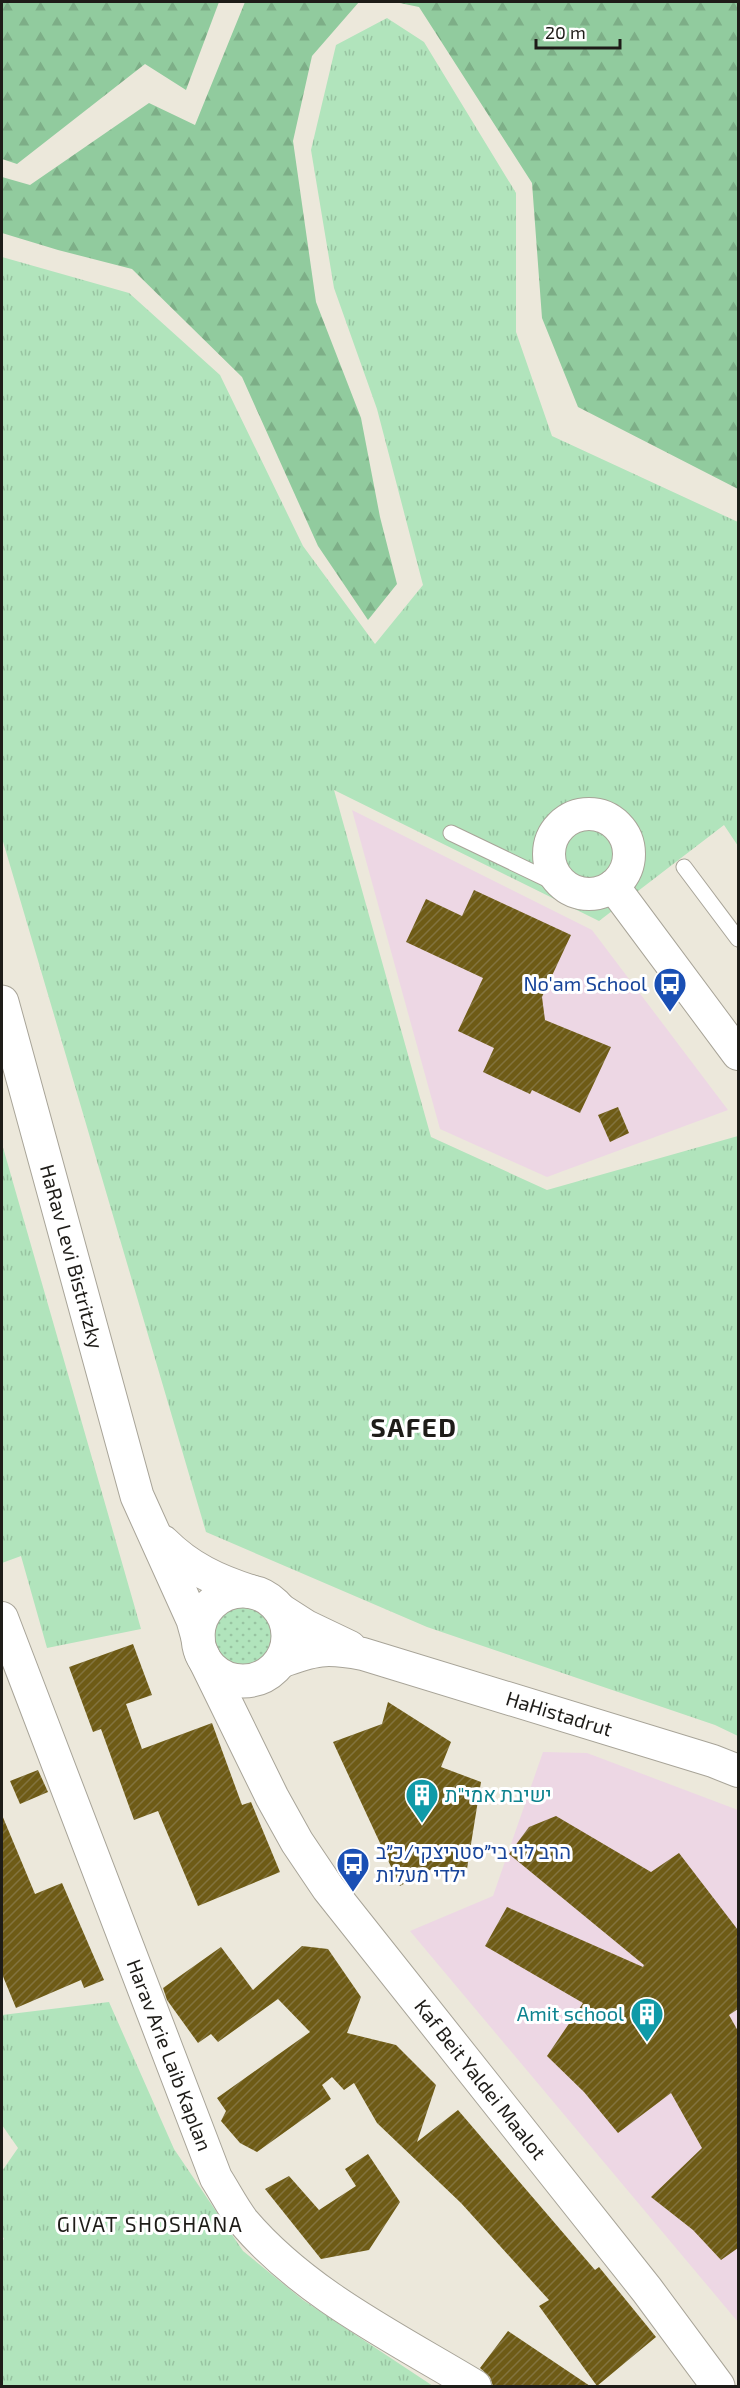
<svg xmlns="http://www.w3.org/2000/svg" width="740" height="2388" font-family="'Exo 2',Heebo,sans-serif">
  <defs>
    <pattern id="grass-tufts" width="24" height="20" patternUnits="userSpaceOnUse" patternTransform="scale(1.5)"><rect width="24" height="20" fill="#b1e4bc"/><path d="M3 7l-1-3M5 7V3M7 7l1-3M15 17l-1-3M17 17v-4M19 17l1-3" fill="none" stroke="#98c3a1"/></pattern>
    <pattern id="forest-firs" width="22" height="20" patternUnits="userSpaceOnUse" patternTransform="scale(1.5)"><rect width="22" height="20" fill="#91cb9e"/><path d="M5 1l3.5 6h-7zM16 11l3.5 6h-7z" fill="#7dae87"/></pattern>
    <pattern id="park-dots" width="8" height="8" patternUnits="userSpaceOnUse" patternTransform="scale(1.5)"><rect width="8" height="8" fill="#b1e4bc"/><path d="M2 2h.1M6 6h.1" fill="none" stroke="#98c3a1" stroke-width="1.8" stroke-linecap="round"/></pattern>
    <pattern id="building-hatch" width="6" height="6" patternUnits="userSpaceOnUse" patternTransform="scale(1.5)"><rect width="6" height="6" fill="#6e5b16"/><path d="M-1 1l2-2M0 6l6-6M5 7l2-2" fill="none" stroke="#82733f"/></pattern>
  </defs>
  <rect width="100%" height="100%" fill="#ece8db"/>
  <!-- education -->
  <g fill="#edd7e4">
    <polygon points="352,810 592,930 728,1110 547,1177 440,1129"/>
    <polygon points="543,1752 587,1753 738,1810 738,2322 410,1931 493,1896"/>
  </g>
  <!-- grass -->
  <g fill="url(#grass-tufts)">
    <polygon points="387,18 424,42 516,193 516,332 552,436 738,522 738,846 724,825 599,921 334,790 431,1137 547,1190 738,1136 738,1736 715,1725 427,1627 206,1532 2,838 2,257 129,293 220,375 303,546 375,644 423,585 377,409 334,288 311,150 336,45"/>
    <polygon points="2,1144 141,1629 47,1648 21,1556 2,1563"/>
    <polygon points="109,2002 174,2149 243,2251 303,2300 433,2386 2,2385 2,2243 4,2238 2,2237 2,2171 18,2148 2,2125 2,2015"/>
  </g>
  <!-- forest -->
  <g fill="url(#forest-firs)">
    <polygon points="2,2 219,2 186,90 145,64 17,164 2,159"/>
    <polygon points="245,2 359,2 312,56 293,141 316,302 361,418 380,517 397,584 368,620 318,546 242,377 132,269 58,250 2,233 2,177 30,185 149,103 195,125"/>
    <polygon points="395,2 738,2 738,489 578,407 542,318 532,183 419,7"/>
  </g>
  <!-- park -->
  <circle fill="url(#park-dots)" cx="243" cy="1636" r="30"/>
  <!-- building -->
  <g fill="url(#building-hatch)">
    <polygon points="474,890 571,935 542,997 545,1020 611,1047 580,1113 532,1090 530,1094 483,1072 494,1048 458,1031 483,978 406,942 426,899 462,916"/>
    <polygon points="618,1107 629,1133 610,1142 598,1115"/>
    <polygon points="133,1644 152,1695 126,1704 142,1749 212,1723 242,1805 251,1802 280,1872 198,1906 158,1811 134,1820 101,1729 93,1732 69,1667"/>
    <polygon points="388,1702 451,1742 441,1767 481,1782 466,1875 437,1866 400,1886 333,1742 382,1724"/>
    <polygon points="38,1770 48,1792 20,1804 10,1781"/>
    <polygon points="2,1815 35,1894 62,1883 104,1980 84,1988 81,1980 16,2008 2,1974"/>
    <polygon points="556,1816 651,1872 679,1853 738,1930 738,2009 729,2015 738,2031 738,2248 721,2260 693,2230 651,2197 702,2148 671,2093 618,2133 584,2092 547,2056 583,2003 485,1946 507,1907 643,1967 644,1965 509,1854 529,1827"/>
    <polygon points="302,1946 328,1949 361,1997 347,2033 396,2045 436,2085 417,2142 458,2110 595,2270 599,2267 656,2337 597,2386 539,2306 549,2300 461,2203 377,2123 354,2083 344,2090 332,2077 322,2085 331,2099 257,2152 240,2143 221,2121 226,2111 217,2098 310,2032 278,1999 218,2042 211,2034 198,2043 167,2000 163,1988 221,1947 253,1990"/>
    <polygon points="368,2154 400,2202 369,2250 321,2259 265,2189 289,2176 319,2210 356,2186 345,2169"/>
    <polygon points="508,2331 590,2386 493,2386 490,2377 480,2368"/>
  </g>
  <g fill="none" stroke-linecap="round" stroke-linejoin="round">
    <!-- service casing -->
    <g stroke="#a8a498" stroke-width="17">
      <g id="service">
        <polyline points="451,833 574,892"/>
        <polyline points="684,867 738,939"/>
      </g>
    </g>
    <!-- minor casing -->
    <g stroke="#a8a498" stroke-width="34">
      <g id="minor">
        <circle cx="589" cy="854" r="40"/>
        <polyline points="613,886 738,1054"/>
        <polyline points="278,1608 306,1626 350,1647"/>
        <path id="s1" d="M2 1618 216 2178C225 2192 233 2208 243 2221 305 2294 394 2337 475 2386"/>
        <path id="s2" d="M280 1662C315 1649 326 1647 363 1654L713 1761 738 1771"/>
      </g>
    </g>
    <!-- tertiary casing -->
    <g stroke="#a8a498" stroke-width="35">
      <g id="tertiary">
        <path id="s3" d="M2 1002 137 1496 193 1620 198 1638"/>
        <path d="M163 1542C189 1568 217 1581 252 1592"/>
        <circle cx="243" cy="1636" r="45"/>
        <path id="s4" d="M201 1652 272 1797 297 1842 328 1888 647 2290 718 2386"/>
      </g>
    </g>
    <!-- service -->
    <use href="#service" stroke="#fff" stroke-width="15"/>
    <!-- minor -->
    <use href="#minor" stroke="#fff" stroke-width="32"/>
    <!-- tertiary -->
    <use href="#tertiary" stroke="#fff" stroke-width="33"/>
  </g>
  <!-- icons -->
  <defs>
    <g id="bus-pin" transform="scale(1.725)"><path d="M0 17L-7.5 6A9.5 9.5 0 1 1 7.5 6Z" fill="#1a4fb4" stroke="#fff"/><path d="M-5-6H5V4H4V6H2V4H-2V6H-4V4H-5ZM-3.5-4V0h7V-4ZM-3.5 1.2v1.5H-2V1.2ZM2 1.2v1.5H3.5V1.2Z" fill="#fff"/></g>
    <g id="building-pin" transform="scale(1.725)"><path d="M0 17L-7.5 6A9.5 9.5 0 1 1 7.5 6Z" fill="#0f9aa8" stroke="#fff"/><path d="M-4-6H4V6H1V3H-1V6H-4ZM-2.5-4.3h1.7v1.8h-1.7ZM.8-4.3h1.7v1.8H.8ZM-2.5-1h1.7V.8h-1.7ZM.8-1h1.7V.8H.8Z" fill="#fff"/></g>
  </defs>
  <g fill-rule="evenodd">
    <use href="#bus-pin" x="670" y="984"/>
    <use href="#building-pin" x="422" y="1795"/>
    <use href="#bus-pin" x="353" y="1864"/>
    <use href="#building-pin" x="647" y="2014"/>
  </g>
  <g text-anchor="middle" stroke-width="6" stroke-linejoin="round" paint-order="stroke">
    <!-- transit labels -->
    <g font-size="20" fill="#164399" stroke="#fff" text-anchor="end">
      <text x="647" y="991">No'am School</text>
      <text x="376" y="1859" text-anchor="start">הרב לוי בי״סטריצקי/כ״ב<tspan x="376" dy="23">ילדי מעלות</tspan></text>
    </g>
    <!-- street labels -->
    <g font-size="20" fill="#1e1c18" stroke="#fff">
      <text dy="7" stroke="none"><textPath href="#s3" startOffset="264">HaRav Levi Bistritzky</textPath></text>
      <text dy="7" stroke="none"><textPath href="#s2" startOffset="290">HaHistadrut</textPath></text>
      <text dy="7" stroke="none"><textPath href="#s1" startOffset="468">Harav Arie Laib Kaplan</textPath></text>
      <text dy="7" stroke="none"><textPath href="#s4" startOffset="513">Kaf Beit Yaldei Maalot</textPath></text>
    </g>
    <!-- culture labels -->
    <g font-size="20" fill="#0d838f" stroke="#fff" text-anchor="start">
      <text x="445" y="1802">ישיבת אמי"ת</text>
      <text x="624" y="2021" text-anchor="end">Amit school</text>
    </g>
    <!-- neighbourhood labels -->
    <g font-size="21" letter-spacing="1.5" fill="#1e1c18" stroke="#fff">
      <text x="150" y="2232">GIVAT SHOSHANA</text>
    </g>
    <!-- district labels -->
    <g font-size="26" font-weight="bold" letter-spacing="1.5" fill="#1e1c18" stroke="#fff">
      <text x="414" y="1437">SAFED</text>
    </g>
  </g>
  <!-- border -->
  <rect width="740" height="2388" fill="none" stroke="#1e1c18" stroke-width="6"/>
  <!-- scale -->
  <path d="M536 39v9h84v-9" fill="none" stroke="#1e1c18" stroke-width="3"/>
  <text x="545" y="39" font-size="18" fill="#1e1c18" stroke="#ffffff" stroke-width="4.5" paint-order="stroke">20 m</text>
</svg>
